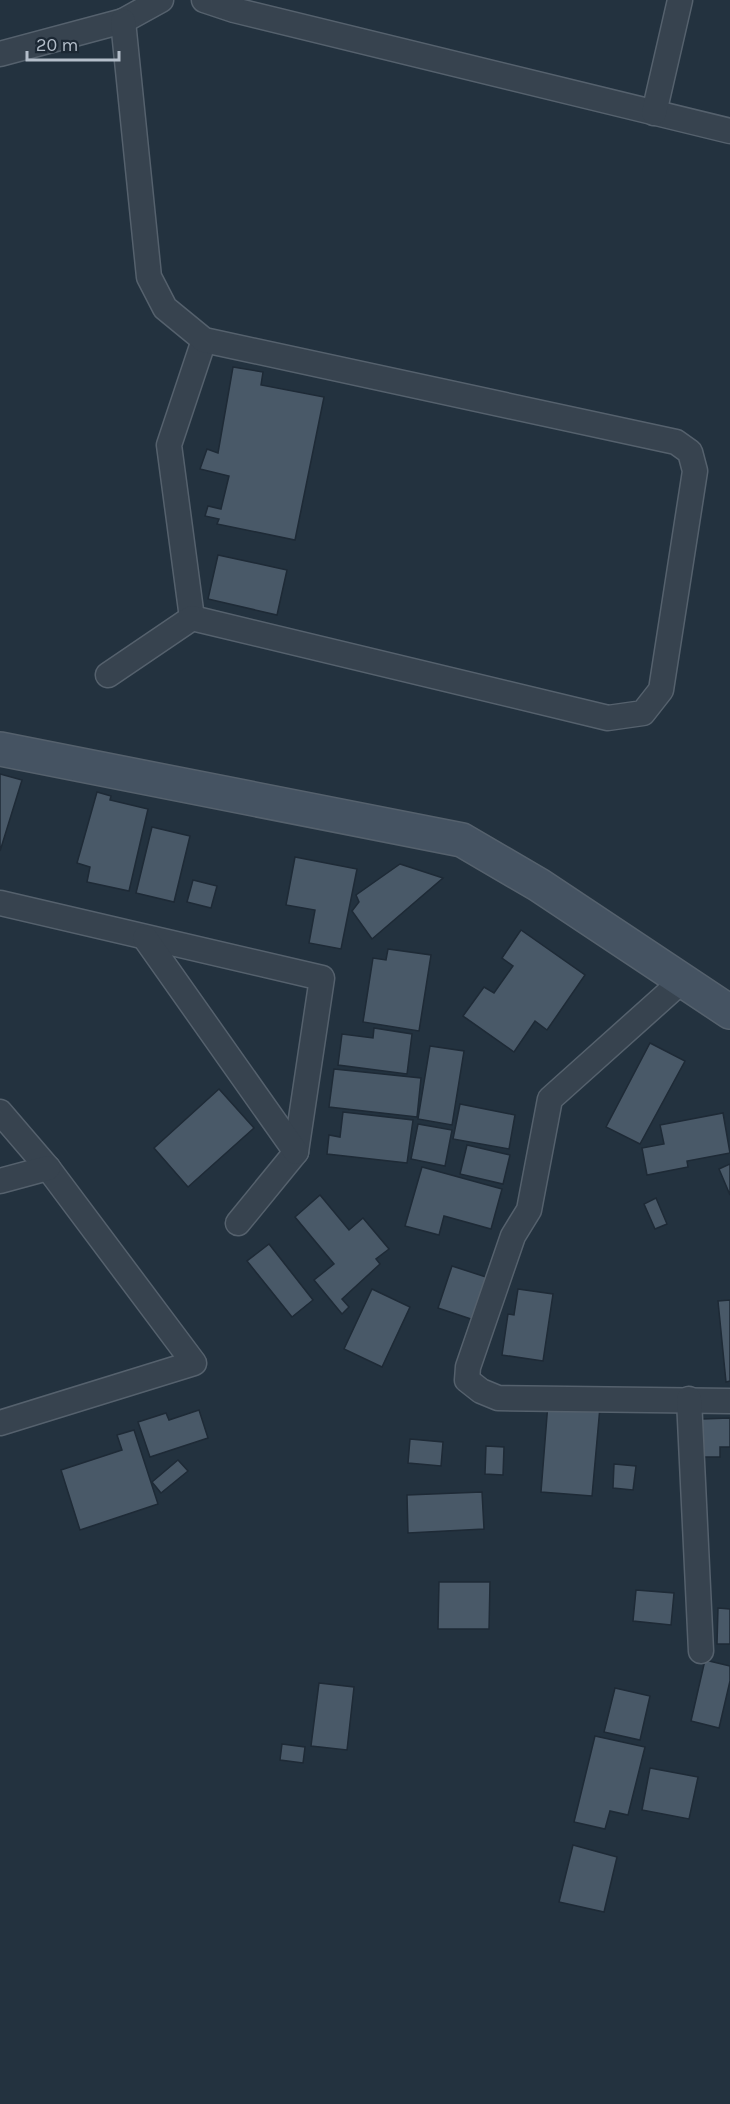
<svg xmlns="http://www.w3.org/2000/svg" width="730" height="2104" font-family="Karla,sans-serif">
  <rect width="100%" height="100%" fill="#23323f"/>
  <!-- building -->
  <g fill="#495968" stroke="#1e2a36" stroke-width="1.5">
    <polygon points="233,367 263,372 261,385 324,397 295,540 217,524 219,519 205,516 208,506 221,509 229,476 200,469 207,449 218,453"/>
    <polygon points="218,555 287,570 277,615 208,599"/>
    <polygon points="0,774 22,780 0,851"/>
    <polygon points="97,792 111,796 110,800 148,809 129,891 87,882 90,867 77,863"/>
    <polygon points="152,827 190,836 174,902 136,893"/>
    <polygon points="295,857 357,869 341,949 309,943 315,910 286,905"/>
    <polygon points="400,864 443,878 372,939 352,911 359,902 356,895"/>
    <polygon points="193,880 217,886 211,908 187,902"/>
    <polygon points="521,930 585,975 547,1030 535,1021 514,1052 463,1016 484,987 494,993 513,966 502,958"/>
    <polygon points="388,949 431,955 419,1031 363,1022 373,958 386,960"/>
    <polygon points="374,1028 412,1034 407,1074 338,1065 342,1034 373,1038"/>
    <polygon points="650,1043 685,1061 640,1144 606,1127"/>
    <polygon points="430,1046 464,1051 452,1125 418,1119"/>
    <polygon points="334,1069 421,1078 417,1117 329,1107"/>
    <polygon points="219,1089 254,1128 188,1187 154,1148"/>
    <polygon points="460,1104 515,1115 509,1149 453,1139"/>
    <polygon points="343,1112 413,1120 407,1163 327,1154 329,1135 340,1137"/>
    <polygon points="723,1113 730,1153 687,1161 688,1167 647,1175 642,1148 664,1144 660,1125"/>
    <polygon points="418,1124 452,1130 445,1166 411,1159"/>
    <polygon points="467,1145 510,1155 503,1184 460,1174"/>
    <polygon points="730,1164 730,1195 719,1169"/>
    <polygon points="422,1167 502,1189 491,1229 444,1216 439,1235 405,1226"/>
    <polygon points="320,1195 349,1230 363,1218 389,1249 376,1259 380,1264 342,1299 349,1307 342,1314 314,1280 334,1264 295,1217"/>
    <polygon points="656,1198 667,1224 655,1229 644,1204"/>
    <polygon points="269,1244 313,1300 292,1317 247,1261"/>
    <polygon points="452,1266 489,1278 474,1320 438,1308"/>
    <polygon points="372,1289 410,1307 382,1367 344,1349"/>
    <polygon points="518,1289 553,1294 543,1361 502,1355 508,1314 514,1315"/>
    <polygon points="730,1300 730,1381 726,1382 718,1301"/>
    <polygon points="548,1403 600,1407 592,1496 541,1492"/>
    <polygon points="199,1410 208,1438 150,1457 138,1422 166,1413 169,1420"/>
    <polygon points="730,1418 730,1447 720,1447 720,1457 703,1457 702,1419"/>
    <polygon points="134,1430 158,1504 80,1530 61,1470 122,1450 117,1435"/>
    <polygon points="410,1439 443,1442 441,1466 408,1463"/>
    <polygon points="486,1446 504,1447 503,1475 485,1474"/>
    <polygon points="178,1460 188,1471 161,1493 152,1482"/>
    <polygon points="614,1464 636,1466 633,1490 613,1488"/>
    <polygon points="482,1492 484,1529 408,1533 407,1495"/>
    <polygon points="439,1582 490,1582 489,1629 438,1629"/>
    <polygon points="636,1590 674,1593 671,1625 633,1621"/>
    <polygon points="718,1608 730,1609 730,1644 717,1644"/>
    <polygon points="705,1660 730,1666 730,1681 719,1728 691,1721"/>
    <polygon points="319,1683 354,1687 347,1750 311,1746"/>
    <polygon points="615,1688 650,1696 640,1740 604,1732"/>
    <polygon points="595,1736 645,1747 628,1815 610,1811 605,1829 574,1822"/>
    <polygon points="282,1744 305,1747 303,1763 280,1760"/>
    <polygon points="650,1768 698,1777 689,1819 642,1810"/>
    <polygon points="573,1845 617,1857 604,1912 559,1902"/>
  </g>
  <g fill="none" stroke-linecap="round" stroke-linejoin="round">
    <!-- street casing -->
    <g stroke="#55616d" stroke-width="27">
      <g id="street">
        <polyline points="204,0 234,10 730,131"/>
        <polyline points="0,54 123,21 161,0"/>
        <polyline points="654,113 680,0"/>
        <polyline points="192,618 169,445 204,340"/>
        <polyline points="108,675 192,618 608,718 643,713 661,690 695,471 690,452 676,442 204,340 165,308 149,277 123,21"/>
        <polyline points="0,903 322,978 296,1152 238,1223"/>
        <polyline points="145,938 296,1152"/>
        <polyline points="684,979 550,1099 529,1210 513,1236 468,1367 467,1380 481,1391 498,1398 730,1401"/>
        <polyline points="0,1112 48,1168 194,1363 0,1423"/>
        <polyline points="0,1181 48,1168"/>
        <polyline points="689,1399 701,1651"/>
      </g>
    </g>
    <!-- secondary casing -->
    <g stroke="#55616d" stroke-width="36">
      <polyline id="secondary" points="0,749 462,840 539,885 730,1012"/>
    </g>
    <!-- street -->
    <use href="#street" stroke="#37434f" stroke-width="24"/>
    <!-- secondary -->
    <use href="#secondary" stroke="#455362" stroke-width="33"/>
  </g>
  <!-- scale -->
  <path d="M27 51v9h92v-9" fill="none" stroke="#b4beca" stroke-width="3"/>
  <text x="36" y="51" font-size="18" fill="#b4beca" stroke="#1c2834" stroke-width="4.5" paint-order="stroke">20 m</text>
</svg>
